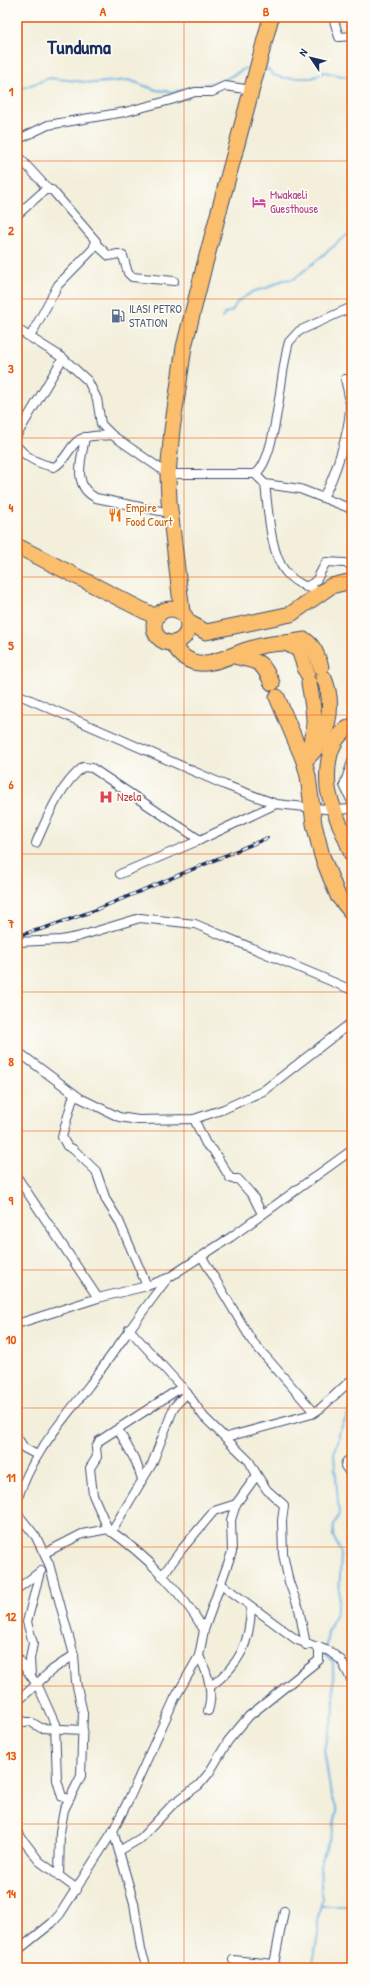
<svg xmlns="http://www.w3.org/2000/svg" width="369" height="1985" font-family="'Patrick Hand',sans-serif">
  <rect width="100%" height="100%" fill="#fdfcf7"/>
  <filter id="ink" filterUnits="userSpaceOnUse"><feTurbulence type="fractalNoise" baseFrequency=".025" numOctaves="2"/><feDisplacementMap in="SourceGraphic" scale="8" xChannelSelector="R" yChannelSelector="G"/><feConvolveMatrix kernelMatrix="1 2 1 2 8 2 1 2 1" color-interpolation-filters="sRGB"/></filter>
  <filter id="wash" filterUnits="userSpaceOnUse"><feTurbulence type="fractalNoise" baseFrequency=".012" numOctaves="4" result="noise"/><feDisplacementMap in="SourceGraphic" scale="16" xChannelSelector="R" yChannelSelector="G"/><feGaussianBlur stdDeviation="0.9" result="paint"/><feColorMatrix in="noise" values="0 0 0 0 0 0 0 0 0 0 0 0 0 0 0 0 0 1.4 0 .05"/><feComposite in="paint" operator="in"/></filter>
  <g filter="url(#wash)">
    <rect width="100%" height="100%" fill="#f3efdb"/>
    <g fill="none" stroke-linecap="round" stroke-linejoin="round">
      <!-- stream -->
      <g stroke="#69b0e0" stroke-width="2">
        <polyline points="264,68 269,70 273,75 284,78 312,78 324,72 352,78"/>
        <polyline points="17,90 50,78 94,83 129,80 156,90 174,92 224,80 246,68"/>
        <polyline points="222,318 225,313 232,311 237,302 254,291 267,288 283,280 294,279 352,231"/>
        <polyline points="326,1647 328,1632 336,1613 339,1599 341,1552 333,1536 334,1525 339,1514 334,1454 339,1439 339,1433 352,1405"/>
        <polyline points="321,1906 352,1906"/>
        <polyline points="312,1968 318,1934 318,1917 322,1900 320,1866 332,1832 337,1811 330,1789 324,1749 334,1711 333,1663 324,1653"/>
      </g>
    </g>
  </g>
  <g filter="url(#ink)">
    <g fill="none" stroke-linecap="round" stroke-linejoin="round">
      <!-- street casing -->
      <g stroke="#3b4c71" stroke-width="10">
        <g id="street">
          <polyline points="333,17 339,37 352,36"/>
          <polyline points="17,140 48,125 125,112 171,100 195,92 212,92 225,86 252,90"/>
          <polyline points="17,155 49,190"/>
          <polyline points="17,215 45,190 52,190 96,241 93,249 58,285 30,337"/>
          <polyline points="96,244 109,256 118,254 123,256 128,273 132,277 174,281"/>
          <path d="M17 329 63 358 88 381 97 399 101 424 112 435 168 474H255C277 461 280 369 289 342L299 331 352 307"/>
          <polyline points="17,435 63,358"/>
          <path d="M85 437C82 458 71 486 96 498L170 513"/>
          <path d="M17 446C26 458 39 464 54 467 67 461 70 442 83 438 91 435 103 436 112 435"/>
          <polyline points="255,474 265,484 300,489 352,509"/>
          <path d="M265 484C268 507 270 553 285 571 294 583 308 588 322 592"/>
          <path d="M323 497C335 478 350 429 350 406 350 397 347 388 345 379"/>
          <polyline points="306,587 316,581 326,562 345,563 352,565"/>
          <polyline points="17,694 225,785 276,804 335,810 352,809"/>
          <polyline points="352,762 344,785 352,802"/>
          <path d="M36 843C48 816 59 787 83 767L92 768 200 840"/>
          <polyline points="120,874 200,840 276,804"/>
          <polyline points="17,942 61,940 77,937 140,918 195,924 352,990"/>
          <polyline points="17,1051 80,1098 119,1117 138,1120 194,1119 224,1109 263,1091 352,1022"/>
          <polyline points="74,1094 62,1137 67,1146 73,1149 96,1171 106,1200 119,1221 147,1286"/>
          <polyline points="194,1119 206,1144 213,1150 230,1178 233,1179 238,1179 253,1196 262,1214"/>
          <polyline points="17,1177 98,1298"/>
          <polyline points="202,1257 252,1341 314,1412"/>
          <polyline points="17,1324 98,1298 147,1286 168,1278 231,1237 352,1150"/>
          <polyline points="118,1429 136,1462 142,1479"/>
          <polyline points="17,1437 24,1448 37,1455"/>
          <polyline points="227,1437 312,1414 321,1408 350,1381"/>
          <polyline points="257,1475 267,1490 284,1505 282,1521 283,1554 289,1582 299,1609 306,1645"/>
          <polyline points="352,1476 345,1466 346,1462 352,1457"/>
          <path d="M17 1500C34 1451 58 1427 88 1387 115 1351 140 1314 167 1279"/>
          <polyline points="17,1513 36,1537 49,1564 74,1655 76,1682 83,1713 81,1776 64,1810 60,1832 59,1877"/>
          <polyline points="108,1529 93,1495 90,1468 97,1457 96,1448 99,1441 182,1387"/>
          <polyline points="111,1532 152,1464 174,1407 187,1393"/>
          <path d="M45 1553 82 1534 108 1529C146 1555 181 1591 204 1630"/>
          <polyline points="162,1576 182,1549 214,1511 236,1504"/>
          <polyline points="221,1584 297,1640 329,1651 341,1660 352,1681"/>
          <polyline points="17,1589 41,1571"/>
          <path d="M199 1656C208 1673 214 1692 208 1711"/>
          <polyline points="17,1657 38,1686 55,1724 57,1780 62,1797 69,1799"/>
          <polyline points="31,1675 30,1659 33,1643 27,1622 40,1572"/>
          <path d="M210 1687C240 1664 250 1644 251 1607"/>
          <polyline points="17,1702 52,1670 74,1655"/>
          <polyline points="17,1717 25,1722 31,1722 41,1728 83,1730"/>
          <polyline points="113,1831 134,1903 141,1950 147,1968"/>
          <polyline points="17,1832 39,1861 77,1889"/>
          <polyline points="119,1851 141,1838 173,1804 199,1785 209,1773 228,1741 249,1716 319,1660 319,1647"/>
          <polyline points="17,1951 52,1923 60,1914 113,1831 129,1799 175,1698 199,1656 204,1630 232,1552 231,1520 236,1504 257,1475 249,1461 204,1417 187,1393 129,1329"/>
          <polyline points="233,1960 274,1964 273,1968"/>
          <polyline points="274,1964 284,1911"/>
        </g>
      </g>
      <!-- highway casing -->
      <g stroke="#3b4c71" stroke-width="17">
        <g id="highway">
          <polyline points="17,546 156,617"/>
          <circle cx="171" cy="626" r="17"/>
          <polyline points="182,612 169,501 168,474 172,430 184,347 204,267 271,17"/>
          <polyline points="188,622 206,632 291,614 331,586 352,581"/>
          <path d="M173 643C191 677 219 660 246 650 258 646 274 643 286 643L299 650 307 673"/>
          <path d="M286 643 305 640C315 647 317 656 321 667"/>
          <path d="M234 656C258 662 261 659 272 683"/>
          <path d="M309 683C315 716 318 730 304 761L308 776 314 824 322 856 338 896 352 913"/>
          <path d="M277 697 304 761C328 741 336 707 324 678"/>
          <path d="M352 726C329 737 326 765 328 788 330 807 346 836 352 855"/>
        </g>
      </g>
      <!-- street -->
      <use href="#street" stroke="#fff" stroke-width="8"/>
      <!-- highway -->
      <use href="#highway" stroke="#fabe6d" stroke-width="15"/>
      <!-- rail casing -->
      <g stroke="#1b2f5e" stroke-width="3.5">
        <polyline id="rail" points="17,936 45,928 93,911 267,838"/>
      </g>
      <!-- rail -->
      <use href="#rail" stroke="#fdfcf7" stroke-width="2" stroke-dasharray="6" stroke-linecap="butt"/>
    </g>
  </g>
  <!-- grid -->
  <path fill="none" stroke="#e8590c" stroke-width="1" stroke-opacity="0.55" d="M184 17V1968M17 161H352M17 299H352M17 438H352M17 577H352M17 715H352M17 854H352M17 992H352M17 1131H352M17 1270H352M17 1408H352M17 1547H352M17 1686H352M17 1824H352"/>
  <!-- icons -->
  <defs>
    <g id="hotel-bare" transform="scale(1.08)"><path d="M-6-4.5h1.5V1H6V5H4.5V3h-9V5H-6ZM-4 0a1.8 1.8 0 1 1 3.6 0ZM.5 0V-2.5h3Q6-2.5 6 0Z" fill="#d1479c" stroke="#fdfcf7" stroke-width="2.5" paint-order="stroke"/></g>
    <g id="fuel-bare" transform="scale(1.08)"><path d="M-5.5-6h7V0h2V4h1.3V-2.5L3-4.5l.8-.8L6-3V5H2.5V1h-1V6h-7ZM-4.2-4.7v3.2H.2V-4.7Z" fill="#5c6f8a" stroke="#fdfcf7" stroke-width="2.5" paint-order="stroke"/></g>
    <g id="restaurant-bare" transform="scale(1.08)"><path d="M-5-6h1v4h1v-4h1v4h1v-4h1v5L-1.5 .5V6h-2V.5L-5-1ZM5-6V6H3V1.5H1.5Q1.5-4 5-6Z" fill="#e8710a" stroke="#fdfcf7" stroke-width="2.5" paint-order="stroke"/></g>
    <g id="hospital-bare" transform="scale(1.08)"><path d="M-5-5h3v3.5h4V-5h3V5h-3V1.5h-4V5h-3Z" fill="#e0444e" stroke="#fdfcf7" stroke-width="2.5" paint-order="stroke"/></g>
  </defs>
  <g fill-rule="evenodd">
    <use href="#hotel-bare" x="259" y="202"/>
    <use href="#fuel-bare" x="118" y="316"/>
    <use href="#restaurant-bare" x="115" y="515"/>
    <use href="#hospital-bare" x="106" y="797"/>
  </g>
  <g text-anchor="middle" stroke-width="3.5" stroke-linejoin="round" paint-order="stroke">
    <!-- hotel labels -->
    <g font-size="12" fill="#b23c85" stroke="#fdfcf7" text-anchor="start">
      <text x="270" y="199">Mwakaeli<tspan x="270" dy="14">Guesthouse</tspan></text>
    </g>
    <!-- service labels -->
    <g font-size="12" fill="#4e5e75" stroke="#fdfcf7" text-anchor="start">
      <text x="129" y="313">ILASI PETRO<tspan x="129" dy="14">STATION</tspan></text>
    </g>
    <!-- food labels -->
    <g font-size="12" fill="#c56008" stroke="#fdfcf7" text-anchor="start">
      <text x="126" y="512">Empire<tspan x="126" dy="14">Food Court</tspan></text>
    </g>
    <!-- health labels -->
    <g font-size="12" fill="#be3a42" stroke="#fdfcf7" text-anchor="start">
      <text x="117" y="801">Nzela</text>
    </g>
    <!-- town labels -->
    <g font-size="20" font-weight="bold" fill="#1b2f5e" stroke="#fdfcf7">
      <text x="79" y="54">Tunduma</text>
    </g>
  </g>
  <!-- margin -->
  <rect width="369" height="1985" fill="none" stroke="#fdfcf7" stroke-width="44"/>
  <!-- north arrow -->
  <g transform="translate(311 58) rotate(305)" stroke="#fdfcf7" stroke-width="3" paint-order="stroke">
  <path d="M0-3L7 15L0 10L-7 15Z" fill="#1b2f5e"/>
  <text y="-6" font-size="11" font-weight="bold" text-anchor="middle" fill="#1b2f5e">N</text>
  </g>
  <rect x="22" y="22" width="325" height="1941" fill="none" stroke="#e8590c" stroke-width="1.5"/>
  <g font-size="13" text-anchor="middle" font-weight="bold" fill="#e8590c">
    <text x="103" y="16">A</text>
    <text x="266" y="16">B</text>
    <text x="11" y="96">1</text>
    <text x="11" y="235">2</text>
    <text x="11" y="373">3</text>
    <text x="11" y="512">4</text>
    <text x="11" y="650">5</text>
    <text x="11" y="789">6</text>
    <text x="11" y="928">7</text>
    <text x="11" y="1066">8</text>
    <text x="11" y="1205">9</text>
    <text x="11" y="1344">10</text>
    <text x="11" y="1482">11</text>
    <text x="11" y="1621">12</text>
    <text x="11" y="1760">13</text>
    <text x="11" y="1898">14</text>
  </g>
</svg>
